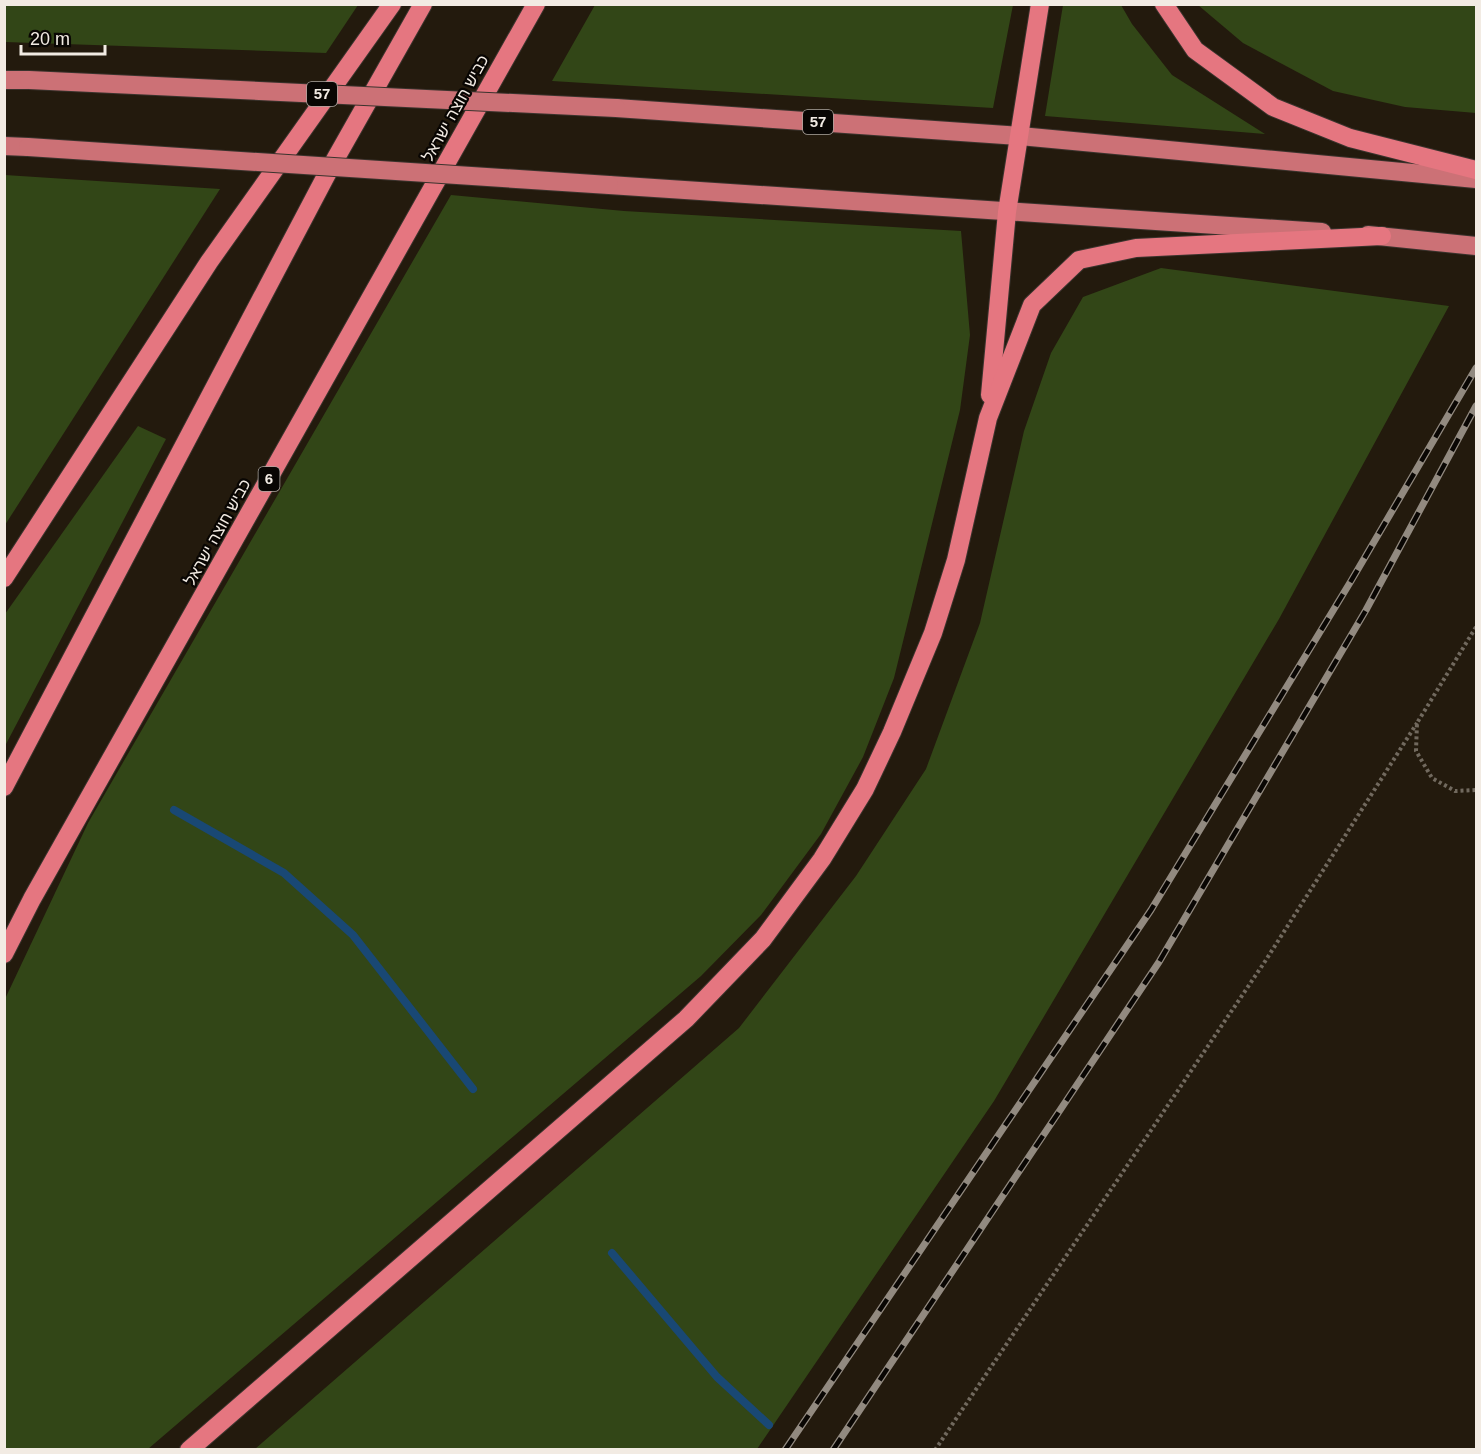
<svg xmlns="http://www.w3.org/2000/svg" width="1481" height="1454" font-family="Arial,Heebo,sans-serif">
  <rect width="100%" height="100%" fill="#231a0d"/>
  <!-- green -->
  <g fill="#324617">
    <polygon points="5,4 358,4 358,5 326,53 5,42"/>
    <polygon points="595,5 595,4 1013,5 993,108 552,81"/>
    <polygon points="1063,5 1121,5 1132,24 1172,75 1265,134 1045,116"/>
    <polygon points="1198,5 1476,5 1476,113 1405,107 1333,91 1243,43"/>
    <polygon points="5,175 220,189 5,525 4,175"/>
    <polygon points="451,195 624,211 961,231 970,335 960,410 894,678 863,757 821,834 761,915 701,976 148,1449 5,1449 5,999 88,823"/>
    <polygon points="1161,268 1449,306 1279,619 994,1101 757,1449 255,1449 739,1028 856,876 926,769 980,623 1024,431 1051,353 1083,297"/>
    <polygon points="138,426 166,439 5,746 5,614"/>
  </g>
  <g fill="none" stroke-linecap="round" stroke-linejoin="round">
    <!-- stream -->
    <g stroke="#194874" stroke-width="8">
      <polyline points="174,810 284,873 353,935 473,1089"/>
      <polyline points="612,1253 717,1377 769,1425"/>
    </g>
    <!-- trunk casing -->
    <g stroke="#3a332d" stroke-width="20">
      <g id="trunk">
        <polyline points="4,80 29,80"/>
        <polyline points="616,108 1020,136 1476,179"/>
        <polyline points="4,146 28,147"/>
        <polyline points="609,185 1322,232"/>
        <polyline points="1368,235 1476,246"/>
      </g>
    </g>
    <!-- motorway casing -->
    <g stroke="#3a332d" stroke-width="20">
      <g id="motorway">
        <polyline points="1164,4 1195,50 1273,107 1350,138 1476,170"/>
        <polyline points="990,395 1007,212 1040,4"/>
        <polyline points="4,578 209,262 392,4"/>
        <polyline points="4,787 328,172 423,4"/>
        <polyline points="4,954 32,899 536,4"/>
        <polyline points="189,1450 686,1019 763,939 822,859 865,789 892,732 933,633 956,560 988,418 1032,305 1079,260 1136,248 1382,236"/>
      </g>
    </g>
    <!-- path -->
    <g stroke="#71695e" stroke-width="4" stroke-dasharray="3 3" stroke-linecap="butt">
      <polyline points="1476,627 1417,723 1416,751 1432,778 1455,791 1476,790"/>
      <polyline points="935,1450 1264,963 1417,723"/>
    </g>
    <!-- trunk -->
    <use href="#trunk" stroke="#cc7176" stroke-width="18"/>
    <!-- motorway -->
    <use href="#motorway" stroke="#e57680" stroke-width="18"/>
    <!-- rail casing -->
    <g stroke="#928a80" stroke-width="7">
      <g id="rail">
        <polyline points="785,1450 1151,910 1351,581 1476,368"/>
        <polyline points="833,1450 1159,962 1366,610 1476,406"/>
      </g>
    </g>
    <!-- rail -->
    <use href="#rail" stroke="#090603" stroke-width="4.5" stroke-dasharray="14" stroke-linecap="butt"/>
    <!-- trunk-bridge casing -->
    <g stroke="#3a332d" stroke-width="20" stroke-linecap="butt">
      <g id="trunk-bridge">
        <polyline points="29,80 616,108"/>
        <polyline points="28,147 609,185"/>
      </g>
    </g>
    <!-- trunk-bridge -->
    <use href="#trunk-bridge" stroke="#cc7176" stroke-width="18"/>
  </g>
  <g text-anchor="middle" stroke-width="4.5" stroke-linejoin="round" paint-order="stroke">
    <!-- shield labels -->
    <g fill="#090603" stroke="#aca6a0" stroke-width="1.5">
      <rect x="307" y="82" width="30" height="24" rx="4.5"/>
      <rect x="803" y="110" width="30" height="24" rx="4.5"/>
      <rect x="258.5" y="467" width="21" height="24" rx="4.5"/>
    </g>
    <g font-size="15" font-weight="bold" fill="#f2ebe3">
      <text x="322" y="99">57</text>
      <text x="818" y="127">57</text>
      <text x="269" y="484">6</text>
    </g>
    <!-- street labels -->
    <g font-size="16" fill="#f2ebe3" stroke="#090603">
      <text transform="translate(455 108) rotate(-61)" y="6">כביש חוצה ישראל</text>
      <text transform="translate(217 532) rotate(-61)" y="6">כביש חוצה ישראל</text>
    </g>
  </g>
  <!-- border -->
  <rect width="1481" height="1454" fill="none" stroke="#f2ebe3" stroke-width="12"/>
  <!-- scale -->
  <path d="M21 45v9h84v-9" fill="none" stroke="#f2ebe3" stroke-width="3"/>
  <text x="30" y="45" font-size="18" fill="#f2ebe3" stroke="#090603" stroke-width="4.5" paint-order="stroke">20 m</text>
</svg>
